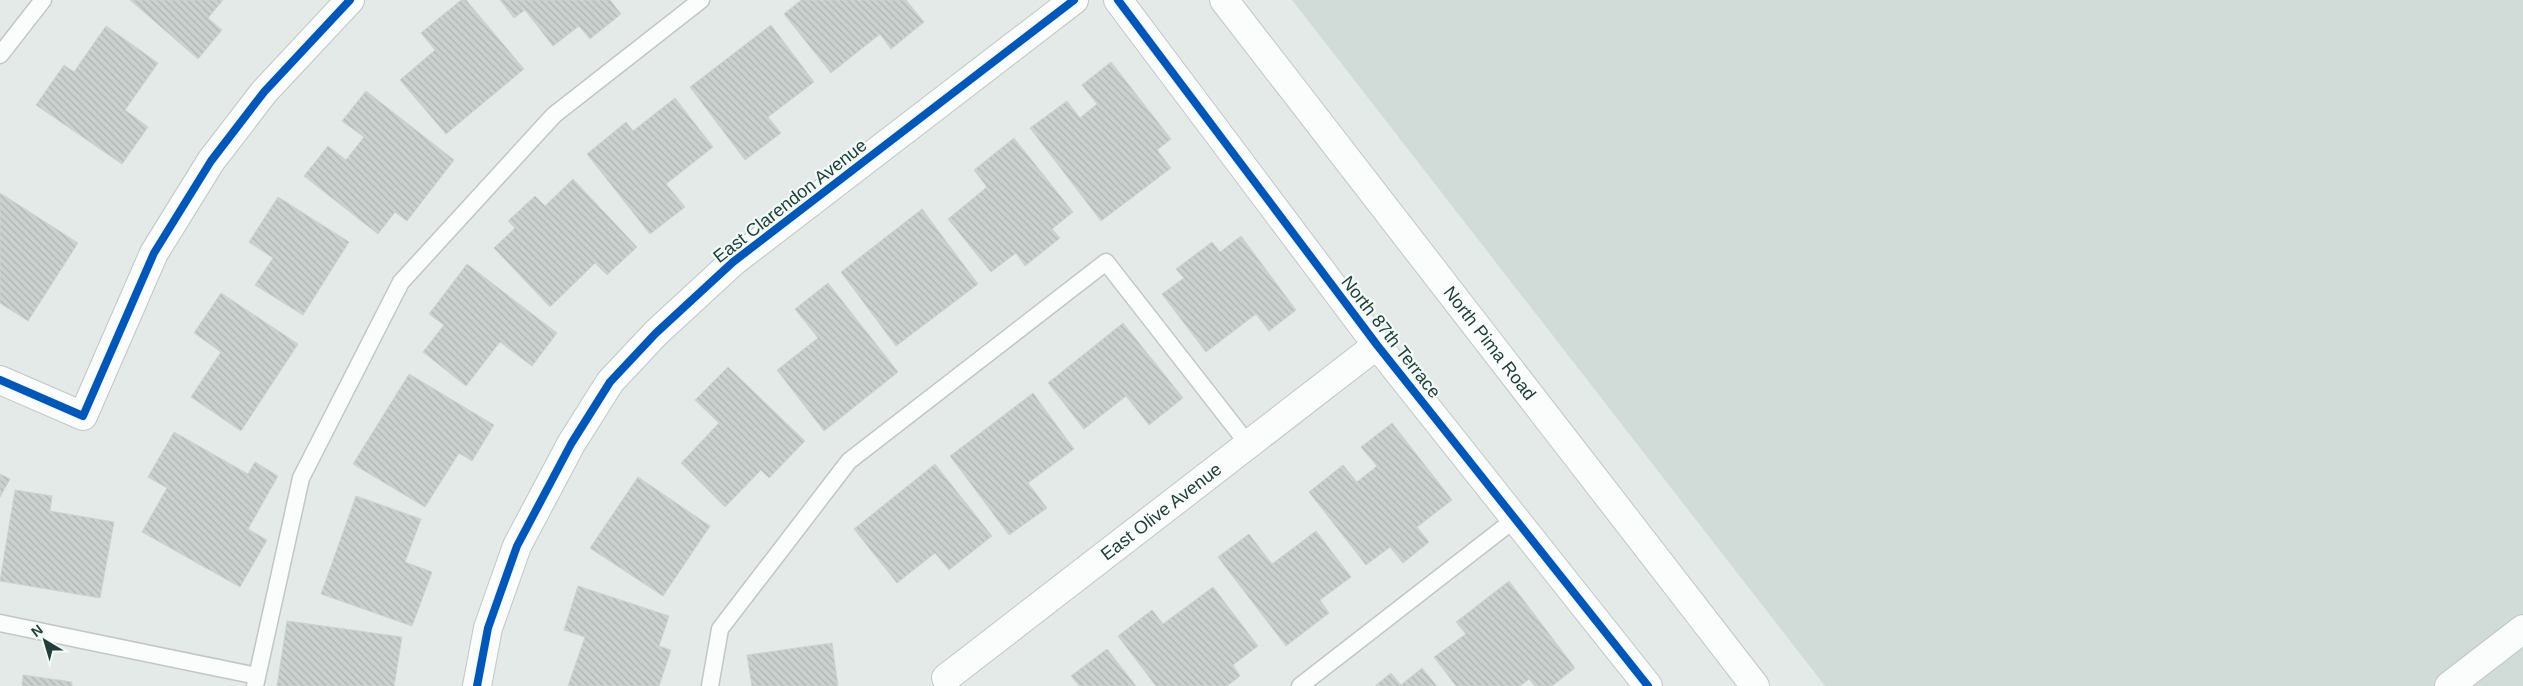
<svg xmlns="http://www.w3.org/2000/svg" width="2523" height="686" font-family="Arial,sans-serif">
  <defs>
    <pattern id="building-back-hatch" width="6" height="6" patternUnits="userSpaceOnUse" patternTransform="scale(1.25)"><rect width="6" height="6" fill="#cad1cf"/><path d="M-1 5l2 2M0 0l6 6M5-1l2 2" fill="none" stroke="#adb4b2"/></pattern>
  </defs>
  <rect width="100%" height="100%" fill="#e4eae8"/>
  <!-- built -->
  <polygon fill="#d1dcd8" points="1292,0 2523,0 2523,686 1825,686"/>
  <!-- building -->
  <g fill="url(#building-back-hatch)" stroke="#cdd3d1">
    <polygon points="130,0 223,0 208,18 222,30 198,59"/>
    <polygon points="461,0 466,0 524,69 446,134 400,80 435,50 421,33"/>
    <polygon points="500,0 610,0 621,14 590,39 579,26 553,46 525,10 514,18"/>
    <polygon points="801,0 906,0 924,22 891,49 880,34 831,73 784,14"/>
    <polygon points="771,25 814,82 768,117 781,133 745,160 690,87"/>
    <polygon points="106,26 158,63 125,110 148,127 122,164 36,105 64,65 74,72"/>
    <polygon points="1111,62 1171,139 1157,150 1171,168 1101,221 1030,128 1067,101 1080,118 1097,104 1082,85"/>
    <polygon points="366,91 454,160 407,221 395,212 378,234 304,176 328,146 346,160 364,137 342,121"/>
    <polygon points="675,98 713,147 666,184 685,207 650,234 587,154 626,122 633,131"/>
    <polygon points="1014,138 1073,212 1052,229 1060,238 1025,266 1016,253 991,272 948,219 987,187 974,170"/>
    <polygon points="573,179 637,247 607,275 595,263 550,307 494,248 515,228 508,221 535,196 545,206"/>
    <polygon points="0,193 78,243 28,321 0,303"/>
    <polygon points="278,197 349,242 303,315 255,285 273,258 249,242"/>
    <polygon points="922,209 978,284 896,346 841,272"/>
    <polygon points="1241,236 1296,310 1269,331 1256,314 1206,352 1162,294 1184,278 1176,269 1212,242 1220,252"/>
    <polygon points="467,264 557,333 532,366 500,342 466,386 423,352 444,325 429,314"/>
    <polygon points="828,283 898,372 824,431 777,370 818,338 795,309"/>
    <polygon points="221,293 298,344 241,431 191,397 221,352 194,333"/>
    <polygon points="1123,323 1183,398 1149,425 1126,396 1084,429 1048,383"/>
    <polygon points="728,367 805,441 769,478 761,470 725,507 681,463 719,423 695,400"/>
    <polygon points="409,374 494,425 472,461 459,453 425,507 353,464"/>
    <polygon points="1033,393 1074,449 1028,483 1047,508 1009,535 950,456"/>
    <polygon points="1392,423 1452,500 1417,527 1429,542 1403,563 1390,547 1366,565 1309,492 1343,465 1357,482 1377,466 1361,447"/>
    <polygon points="174,432 248,474 255,462 278,476 248,529 267,540 240,587 142,532 167,488 148,477"/>
    <polygon points="935,464 992,536 949,570 935,553 897,583 854,529"/>
    <polygon points="0,474 10,479 0,497"/>
    <polygon points="638,477 710,526 663,596 590,548"/>
    <polygon points="15,490 52,496 50,511 114,522 100,598 0,581"/>
    <polygon points="356,496 421,519 405,562 432,572 412,626 321,594"/>
    <polygon points="1316,531 1351,577 1320,600 1329,613 1286,646 1218,557 1249,534 1272,564"/>
    <polygon points="1509,581 1575,668 1552,686 1535,686 1529,679 1520,686 1456,686 1434,657 1466,634 1456,622"/>
    <polygon points="578,586 669,616 659,646 671,650 659,686 568,686 585,637 564,630"/>
    <polygon points="1213,587 1258,646 1233,665 1240,676 1227,686 1156,686 1118,636 1152,610 1163,624"/>
    <polygon points="287,621 402,637 394,686 277,686"/>
    <polygon points="832,643 838,686 752,686 747,655"/>
    <polygon points="1107,649 1136,686 1079,686 1071,676"/>
    <polygon points="1422,668 1437,686 1375,686 1391,673 1401,685"/>
    <polygon points="23,675 72,682 72,686 22,686"/>
  </g>
  <g fill="none" stroke-linecap="round" stroke-linejoin="round">
    <!-- service casing -->
    <g stroke="#c1c7c5" stroke-width="19">
      <g id="service">
        <polyline points="0,55 43,0"/>
        <polyline points="0,623 257,676"/>
        <polyline points="255,686 301,478 401,282 554,115 701,0"/>
        <polyline points="710,686 720,629 849,461 1106,262 1248,444"/>
        <polyline points="1300,686 1515,519"/>
      </g>
    </g>
    <!-- minor casing -->
    <g stroke="#c1c7c5" stroke-width="30">
      <g id="minor">
        <polyline points="1118,0 1377,345 1648,686"/>
        <polyline points="0,380 83,416 154,253 211,161 264,92 350,0"/>
        <path id="s1" d="M946 678 1377 345"/>
        <polyline points="477,686 488,628 517,546 571,444 610,382 656,333 733,262 1074,0"/>
        <polyline points="2449,686 2523,629"/>
      </g>
    </g>
    <!-- secondary casing -->
    <g stroke="#bfc8c5" stroke-width="30">
      <g id="secondary">
        <path id="s2" d="M1224 0 1755 686"/>
      </g>
    </g>
    <!-- service -->
    <use href="#service" stroke="#fbfcfc" stroke-width="16"/>
    <!-- minor -->
    <use href="#minor" stroke="#fbfcfc" stroke-width="28"/>
    <!-- secondary -->
    <use href="#secondary" stroke="#fbfcfc" stroke-width="28"/>
    <!-- cycleway casing -->
    <g stroke="#f2f9f6" stroke-width="11">
      <g id="cycleway">
        <polyline points="1118,0 1377,345 1648,686"/>
        <polyline points="0,380 83,416 154,253 211,161 264,92 350,0"/>
        <polyline points="477,686 488,628 517,546 571,444 610,382 656,333 733,262 1074,0"/>
      </g>
    </g>
    <!-- cycleway -->
    <use href="#cycleway" stroke="#0057b8" stroke-width="8"/>
  </g>
  <g text-anchor="middle" stroke-width="4.5" stroke-linejoin="round" paint-order="stroke">
    <!-- street labels -->
    <g font-size="18" fill="#1f403a" stroke="#f2f9f6">
      <text transform="translate(790 201) rotate(-38)" y="6">East Clarendon Avenue</text>
      <text transform="translate(1391 337) rotate(52)" y="6">North 87th Terrace</text>
      <text dy="6" stroke="none"><textPath href="#s2" startOffset="434">North Pima Road</textPath></text>
      <text dy="6" stroke="none"><textPath href="#s1" startOffset="272">East Olive Avenue</textPath></text>
    </g>
  </g>
  <!-- north arrow -->
  <g transform="translate(45 641) rotate(322)" stroke="#f2f9f6" stroke-width="4" paint-order="stroke">
  <path d="M0-4L9 19L0 12L-9 19Z" fill="#1f403a"/>
  <text y="-8" font-size="14" font-weight="bold" text-anchor="middle" fill="#1f403a">N</text>
  </g>
</svg>
